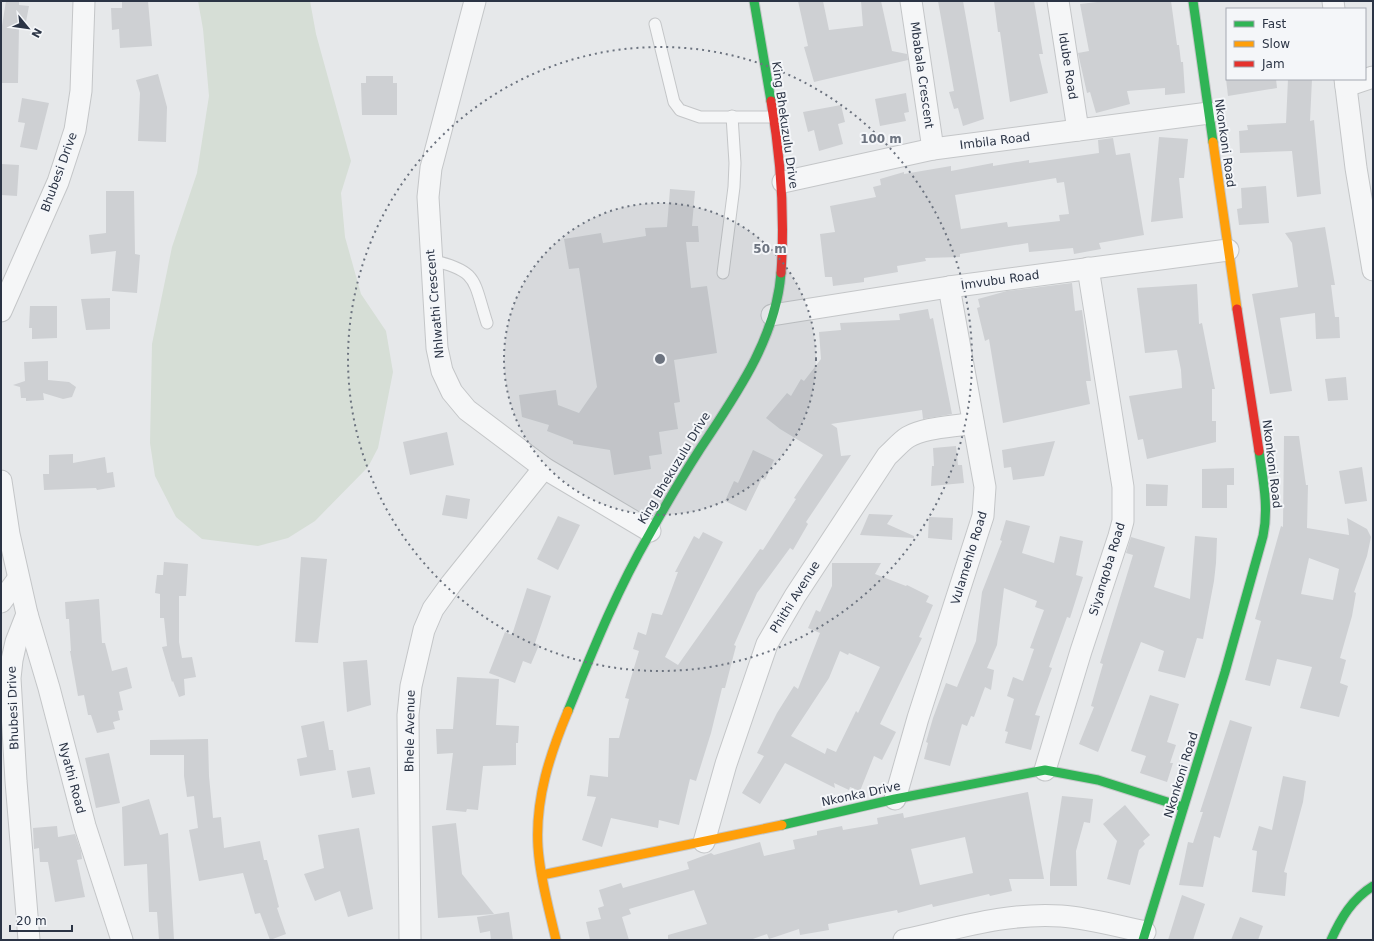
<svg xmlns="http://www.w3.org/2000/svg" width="1374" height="941" font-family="'DejaVu Sans',sans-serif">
  <rect width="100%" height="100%" fill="#e6e8ea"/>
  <!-- green -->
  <polygon fill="#d6ded6" points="198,1 310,1 316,34 351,161 341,193 345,237 361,294 386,331 393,372 378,448 368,467 315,521 288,538 258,546 202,539 176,517 155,476 150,443 152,344 172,247 197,173 209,96 203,29"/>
  <!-- building -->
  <g fill="#ced0d3" fill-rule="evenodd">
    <polygon points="6,1 19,1 19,5 29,6 25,27 19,26 18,83 1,83 1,32"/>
    <polygon points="122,1 148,1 152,46 120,48 119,29 112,30 111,8 122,8"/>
    <polygon points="798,1 823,1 829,30 863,26 861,1 881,1 892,51 907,54 908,60 814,82 804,47 808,46"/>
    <polygon points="938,1 963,1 984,119 963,126 958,108 954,109 949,92 954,91"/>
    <polygon points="994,1 1034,1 1043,54 1039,54 1048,93 1010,102 1000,32 998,32"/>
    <polygon points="1106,1 1171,1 1177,45 1179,45 1181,62 1183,62 1185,93 1165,95 1165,88 1127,91 1130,104 1096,113 1090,92 1087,93 1078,53 1089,51 1080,4"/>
    <polygon points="158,74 167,107 166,142 138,141 140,93 136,80"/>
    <polygon points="366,76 393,76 393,83 397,83 397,115 362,115 361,83 366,83"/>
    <polygon points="1226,79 1276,79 1277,88 1228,96"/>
    <polygon points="1288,79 1312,79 1310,121 1314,120 1321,194 1297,197 1292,151 1240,153 1239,131 1248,130 1247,125 1286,123"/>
    <polygon points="906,93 909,112 904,113 906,121 880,126 875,99"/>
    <polygon points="22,98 49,103 37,150 20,147 25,123 18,122"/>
    <polygon points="841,105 845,122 838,124 843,144 819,151 814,130 808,132 803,112"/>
    <polygon points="1159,137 1188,139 1184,178 1179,178 1183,218 1151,222"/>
    <path d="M1113 138 1116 155 1130 153 1144 235 1099 243 1101 249 1074 254 1073 248 1029 252 1028 243 960 254V257L925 258 926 261 897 266 898 272 864 278V282L833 286 832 277H825L820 234 835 232 830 206 876 197 873 187 881 185 880 179 904 172V174L951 166V171L993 163V166L1029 160V163L1099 153 1098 140ZM1056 178 1057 183 1064 182 1069 214 1059 215 1060 221 1008 227 1007 222 961 229 955 195Z"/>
    <polygon points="1,164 19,165 17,196 1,195"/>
    <polygon points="1266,186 1269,223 1239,225 1237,209 1242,208 1241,188"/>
    <polygon points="670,189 695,191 692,226 698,226 699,242 686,242 691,288 707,286 717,353 674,360 680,402 674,403 678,429 659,432 662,454 649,456 651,469 614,475 610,450 573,444 573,441 547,431 549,425 522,417 519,395 556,390 558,405 579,413 597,387 579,268 569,269 564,239 601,233 603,243 646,236 645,228 667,227"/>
    <polygon points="106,191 134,191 135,254 140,255 137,293 112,291 116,251 91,254 89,235 106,233"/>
    <polygon points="1325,227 1335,285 1331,285 1335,317 1339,317 1340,338 1316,339 1315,313 1280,318 1292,391 1270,394 1252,294 1298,287 1292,243 1285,233"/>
    <polygon points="1072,283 1075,311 1082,310 1091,381 1086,381 1090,404 1003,423 989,339 985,341 977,308 980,307 978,299 1007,291"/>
    <polygon points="1197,284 1199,324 1202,323 1215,389 1212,389 1212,421 1216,421 1216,442 1147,459 1143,439 1138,440 1129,396 1182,388 1181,370 1177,350 1145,353 1137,288"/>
    <polygon points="110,298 110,329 86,330 81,299"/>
    <polygon points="30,306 57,306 57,338 32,339 32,328 29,328"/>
    <polygon points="928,309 930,319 933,318 952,414 923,419 922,410 831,424 837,428 841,456 851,455 806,522 808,524 793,550 790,548 757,593 734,645 736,646 725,688 722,688 711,733 696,781 690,779 679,825 659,820 658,828 611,818 602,847 582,840 596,797 587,796 590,775 608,777 609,738 619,738 629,699 625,698 639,651 633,649 638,632 646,635 652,613 662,615 678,572 675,572 694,536 699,539 703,532 723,542 665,657 678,665 760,549 763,550 796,499 794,498 823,455 780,429 766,418 787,393 791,396 801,379 804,381 821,359 819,332 841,330 840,323 900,320 899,314"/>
    <polygon points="48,361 48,380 69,382 76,387 72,397 63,399 43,393 44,400 26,401 26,398 21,398 20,387 13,385 25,381 24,362"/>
    <polygon points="1346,377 1348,400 1328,401 1325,379"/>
    <polygon points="447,432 454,465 410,475 403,442"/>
    <path d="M1284 436H1299L1306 485H1308L1307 528 1349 535 1347 518 1367 529 1371 537 1367 556 1354 592 1356 593 1352 616 1340 658 1346 660 1340 683 1348 686 1339 717 1300 708 1312 667 1277 659 1270 686 1245 680 1261 621 1255 619 1281 526 1283 527ZM1309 558 1339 569 1333 600 1301 594Z"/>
    <polygon points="1055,441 1044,476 1013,480 1011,467 1004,468 1002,450"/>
    <polygon points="956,446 958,465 962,465 964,483 931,486 932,466 934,466 933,448"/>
    <polygon points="753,450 774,460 765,480 762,478 746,511 725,501 734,481 738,483"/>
    <polygon points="73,454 73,463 105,457 107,473 113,472 115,487 97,490 96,488 44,490 43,474 49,474 49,455"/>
    <polygon points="1362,467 1367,501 1345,504 1339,471"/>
    <polygon points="1234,468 1234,485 1227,485 1227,508 1202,508 1202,469"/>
    <polygon points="1146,484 1168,485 1167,506 1146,506"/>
    <polygon points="446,495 470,499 467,519 442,515"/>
    <polygon points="869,514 893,515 887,524 914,536 914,538 860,535"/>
    <polygon points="558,516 580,525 558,570 537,559"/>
    <polygon points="929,517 953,518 952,540 928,538"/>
    <polygon points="1006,520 1030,526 1022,553 1054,563 1060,536 1083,541 1076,575 1083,577 1070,618 1067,617 1049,667 1052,668 1035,715 1040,716 1031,750 1005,743 1008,732 1005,731 1014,699 1007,696 1013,677 1023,681 1034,649 1030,648 1044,610 1035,607 1037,601 1004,588 997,645 987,668 994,670 991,690 985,687 974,717 971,716 967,726 962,724 950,766 924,759 928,743 926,742 933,718 946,683 957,687 976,641 982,592 1002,541 1000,540"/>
    <polygon points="1195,536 1217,538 1216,563 1214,581 1203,639 1197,638 1185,678 1158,671 1164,651 1141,642 1098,752 1079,744 1094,707 1091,706 1103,664 1100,663 1133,555 1126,553 1131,537 1165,547 1154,587 1190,599"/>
    <polygon points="301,557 327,559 318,643 295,642"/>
    <polygon points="164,562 188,564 186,596 179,596 179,642 182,658 192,657 196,677 184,679 185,695 179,697 173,681 172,682 162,647 167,646 164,618 160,618 160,594 155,593 157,575 163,575"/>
    <path d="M832 563H881L875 574 906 586 907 585 929 596 926 602 933 605 919 637 922 638 880 724 896 732 882 760 874 756 860 791 850 787 849 790 834 783 835 788 785 763 760 804 742 793 764 756 757 753 777 713 794 686 798 689 820 633 808 628 816 610 820 612 832 586ZM840 651 848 655 849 653 880 667 858 713 856 711 836 752 827 748 825 754 791 736 829 678Z"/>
    <polygon points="527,588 551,596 535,643 539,645 531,664 523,661 515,683 489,673 505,632 512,635"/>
    <polygon points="99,599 102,643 105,643 112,671 127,667 132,688 119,692 123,710 118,711 120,720 113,722 115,729 97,733 91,715 88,715 84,695 78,696 70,651 71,651 69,619 66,619 65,602"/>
    <polygon points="367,660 371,705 347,712 343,662"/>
    <polygon points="457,677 499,679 496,725 519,726 518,743 516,743 516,765 483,766 478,810 467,809 466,812 446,810 453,753 437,754 436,729 453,729"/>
    <polygon points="1150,695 1179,704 1167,742 1176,745 1170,763 1173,763 1167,782 1140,773 1146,756 1131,751"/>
    <polygon points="1230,720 1252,727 1220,838 1214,836 1203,887 1179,885 1188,842 1193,843 1203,812 1200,812"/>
    <polygon points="324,721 329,750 333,750 336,770 300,776 297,759 307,757 301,726"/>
    <polygon points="208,739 209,776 213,818 221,817 224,848 260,841 264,860 267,860 279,907 277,908 286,934 270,940 260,913 255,914 243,873 199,881 189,830 198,828 194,796 187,797 184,776 184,755 150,755 150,740"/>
    <polygon points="109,753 120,803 96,808 85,758"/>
    <polygon points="370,767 375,794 352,798 347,771"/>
    <polygon points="1283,776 1306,781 1303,802 1284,872 1287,873 1285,896 1252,892 1257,851 1252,850 1259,826 1272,830"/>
    <path d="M1028 792 1044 879H1009L1012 891 990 896 989 894 933 907 932 904 898 913 897 910 828 924 829 930 800 935 799 929 769 939 767 934 750 940H668V935L707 924 694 890 629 909 631 914 622 917 629 940H590L586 922 601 919 598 908 604 906 599 890 621 883 623 888 689 869 687 862 711 853 714 855 760 842 764 856 795 849 793 840 817 835V831L842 826 843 830 878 824 877 818 903 813 904 818ZM965 837 973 873 920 885 911 849Z"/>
    <polygon points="1062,796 1093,799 1090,823 1084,822 1076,851 1077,886 1050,886 1050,874"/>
    <polygon points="149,799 160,835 168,833 174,940 159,940 157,912 149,912 147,864 124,866 122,807"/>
    <polygon points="1125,805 1150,835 1143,841 1145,844 1139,850 1130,885 1107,879 1117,841 1103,824"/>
    <polygon points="456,823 462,874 494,914 438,918 432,826"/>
    <polygon points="57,826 58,837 75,834 81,851 82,859 77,860 85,897 55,902 48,862 40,862 39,848 34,849 33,828"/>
    <polygon points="359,828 373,909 348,917 340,891 315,901 304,874 324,868 318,835"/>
    <polygon points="1182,895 1205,904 1193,940 1168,940"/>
    <polygon points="509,912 513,940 491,940 490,931 480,933 477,917"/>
    <polygon points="1240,917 1263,926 1258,940 1231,940"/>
  </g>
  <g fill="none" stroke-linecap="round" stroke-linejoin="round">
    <!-- lane casing -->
    <g stroke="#c4c6c8" stroke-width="13">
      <g id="lane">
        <polyline points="655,24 674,102 680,110 700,117 773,117"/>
        <path d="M431 260C479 271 473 280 487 323"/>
        <polyline points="723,273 734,187 735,163 732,116"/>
      </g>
    </g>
    <!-- street casing -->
    <g stroke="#c4c6c8" stroke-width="23">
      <g id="street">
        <polyline points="475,1 431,168 428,197 437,348 442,371 452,392 467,410 544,468 650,531"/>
        <polyline points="911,1 933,149"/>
        <polyline points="1058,1 1078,130"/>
        <polyline points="1333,1 1334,9"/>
        <polyline points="1345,79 1356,168 1373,270"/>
        <polyline points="1346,86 1373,77"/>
        <polyline points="783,182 933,149 1209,113"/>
        <polyline points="1,311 58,182 75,130 81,91 84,1"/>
        <polyline points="772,315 949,287 1228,250"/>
        <polyline points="1,481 9,534 27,614 16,642 12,660 10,678 16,781 29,940"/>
        <polyline points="1,602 18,579"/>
        <polyline points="27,614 49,688 85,826 122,940"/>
        <polyline points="1045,770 1081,651 1119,536 1123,521 1123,487 1088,268"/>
        <polyline points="895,799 918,718 983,516 985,487 949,287"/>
        <path d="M704 842 726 764 767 644 795 596 887 456C894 450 900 442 908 437 926 427 952 427 973 423"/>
        <polyline points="410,940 408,715 411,686 424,630 433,609 451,584 544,468"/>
        <path d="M904 940C955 929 1008 912 1061 916 1089 918 1117 926 1145 932"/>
      </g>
    </g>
    <!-- fast casing -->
    <g stroke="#c4c6c8" stroke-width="11">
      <g id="fast">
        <polyline points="754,1 771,101"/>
        <polyline points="1193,1 1213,142"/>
        <path d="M568 711C593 650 616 592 649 535 665 506 682 477 700 449 735 396 776 339 781 273"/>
        <polyline points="782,825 895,799 1045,770 1098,780 1183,807"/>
        <path d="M1143 940 1225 672 1263 536C1269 508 1263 480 1259 451"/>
        <path d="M1331 940C1341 918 1352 899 1373 886"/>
      </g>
    </g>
    <!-- slow casing -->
    <g stroke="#c4c6c8" stroke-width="11">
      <g id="slow">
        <polyline points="1213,142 1237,309"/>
        <polyline points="542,875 782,825"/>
        <path d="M556 940C549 909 540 878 538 847 535 799 550 754 568 711"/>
      </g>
    </g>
    <!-- jam casing -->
    <g stroke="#c4c6c8" stroke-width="11">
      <g id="jam">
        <path d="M771 101C781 159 785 215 781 273"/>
        <polyline points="1237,309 1259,451"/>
      </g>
    </g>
    <!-- lane -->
    <use href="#lane" stroke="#f5f6f7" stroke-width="11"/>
    <!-- street -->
    <use href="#street" stroke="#f5f6f7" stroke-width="21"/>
    <!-- fast -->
    <use href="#fast" stroke="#30b455" stroke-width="9"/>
    <!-- slow -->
    <use href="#slow" stroke="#ff9f0a" stroke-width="9"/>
    <!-- jam -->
    <use href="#jam" stroke="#e5322d" stroke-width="9"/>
  </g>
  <!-- distance rings -->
  <circle cx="660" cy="359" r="156" fill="#6c737f" fill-opacity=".12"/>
  <g fill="none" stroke="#6c737f" stroke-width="2" stroke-dasharray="2 4">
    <circle cx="660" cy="359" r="156"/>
    <circle cx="660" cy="359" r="312"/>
  </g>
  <g text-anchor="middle" stroke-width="4" stroke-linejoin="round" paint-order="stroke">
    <!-- street labels -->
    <g font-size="12" fill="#2b3445" stroke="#f4f6f9">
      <text transform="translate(1068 66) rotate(81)" y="4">Idube Road</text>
      <text transform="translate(922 75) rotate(82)" y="4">Mbabala Crescent</text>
      <text transform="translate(785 125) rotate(82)" y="4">King Bhekuzulu Drive</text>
      <text transform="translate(995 141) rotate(-7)" y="4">Imbila Road</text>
      <text transform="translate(1225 143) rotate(82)" y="4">Nkonkoni Road</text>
      <text transform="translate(59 172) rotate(-70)" y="4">Bhubesi Drive</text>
      <text transform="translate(1000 280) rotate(-8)" y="4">Imvubu Road</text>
      <text transform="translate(435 304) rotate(-95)" y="4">Nhlwathi Crescent</text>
      <text transform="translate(1272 464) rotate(83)" y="4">Nkonkoni Road</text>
      <text transform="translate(674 468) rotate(-59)" y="4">King Bhekuzulu Drive</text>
      <text transform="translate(969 558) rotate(-73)" y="4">Vulamehlo Road</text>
      <text transform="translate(1107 569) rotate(-73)" y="4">Siyanqoba Road</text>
      <text transform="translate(795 597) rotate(-58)" y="4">Phithi Avenue</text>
      <text transform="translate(13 708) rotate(-92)" y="4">Bhubesi Drive</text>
      <text transform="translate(410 731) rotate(-89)" y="4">Bhele Avenue</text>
      <text transform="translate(1181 775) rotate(-73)" y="4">Nkonkoni Road</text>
      <text transform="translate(72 778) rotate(75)" y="4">Nyathi Road</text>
      <text transform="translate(861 794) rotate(-12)" y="4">Nkonka Drive</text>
    </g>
  </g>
  <circle cx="660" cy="359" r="6" fill="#6c737f" stroke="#f4f6f9" stroke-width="2"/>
  <g font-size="12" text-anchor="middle" font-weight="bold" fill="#6c737f" stroke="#f4f6f9" stroke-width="4" stroke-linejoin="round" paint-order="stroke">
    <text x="881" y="143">100 m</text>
    <text x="770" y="253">50 m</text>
  </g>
  <!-- border -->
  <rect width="1374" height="941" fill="none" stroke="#2b3445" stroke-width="4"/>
  <!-- legend -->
  <rect x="1226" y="8" width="140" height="72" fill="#f4f6f9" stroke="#a4a8b1"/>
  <rect x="1234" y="21" width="20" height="6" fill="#30b455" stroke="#a4a8b1"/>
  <text x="1262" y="28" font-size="12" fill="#2b3445">Fast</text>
  <rect x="1234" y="41" width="20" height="6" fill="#ff9f0a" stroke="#a4a8b1"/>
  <text x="1262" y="48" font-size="12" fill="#2b3445">Slow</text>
  <rect x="1234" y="61" width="20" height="6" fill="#e5322d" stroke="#a4a8b1"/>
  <text x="1262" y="68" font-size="12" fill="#2b3445">Jam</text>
  <!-- north arrow -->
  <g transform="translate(28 28) rotate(119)" stroke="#f4f6f9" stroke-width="3" paint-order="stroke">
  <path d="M0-3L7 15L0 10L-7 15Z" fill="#2b3445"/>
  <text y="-6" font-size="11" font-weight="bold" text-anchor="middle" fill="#2b3445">N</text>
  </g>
  <!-- scale -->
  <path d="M10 925v6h62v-6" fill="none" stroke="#2b3445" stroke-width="2"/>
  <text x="16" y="925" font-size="12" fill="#2b3445" stroke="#f4f6f9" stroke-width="3" paint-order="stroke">20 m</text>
</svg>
